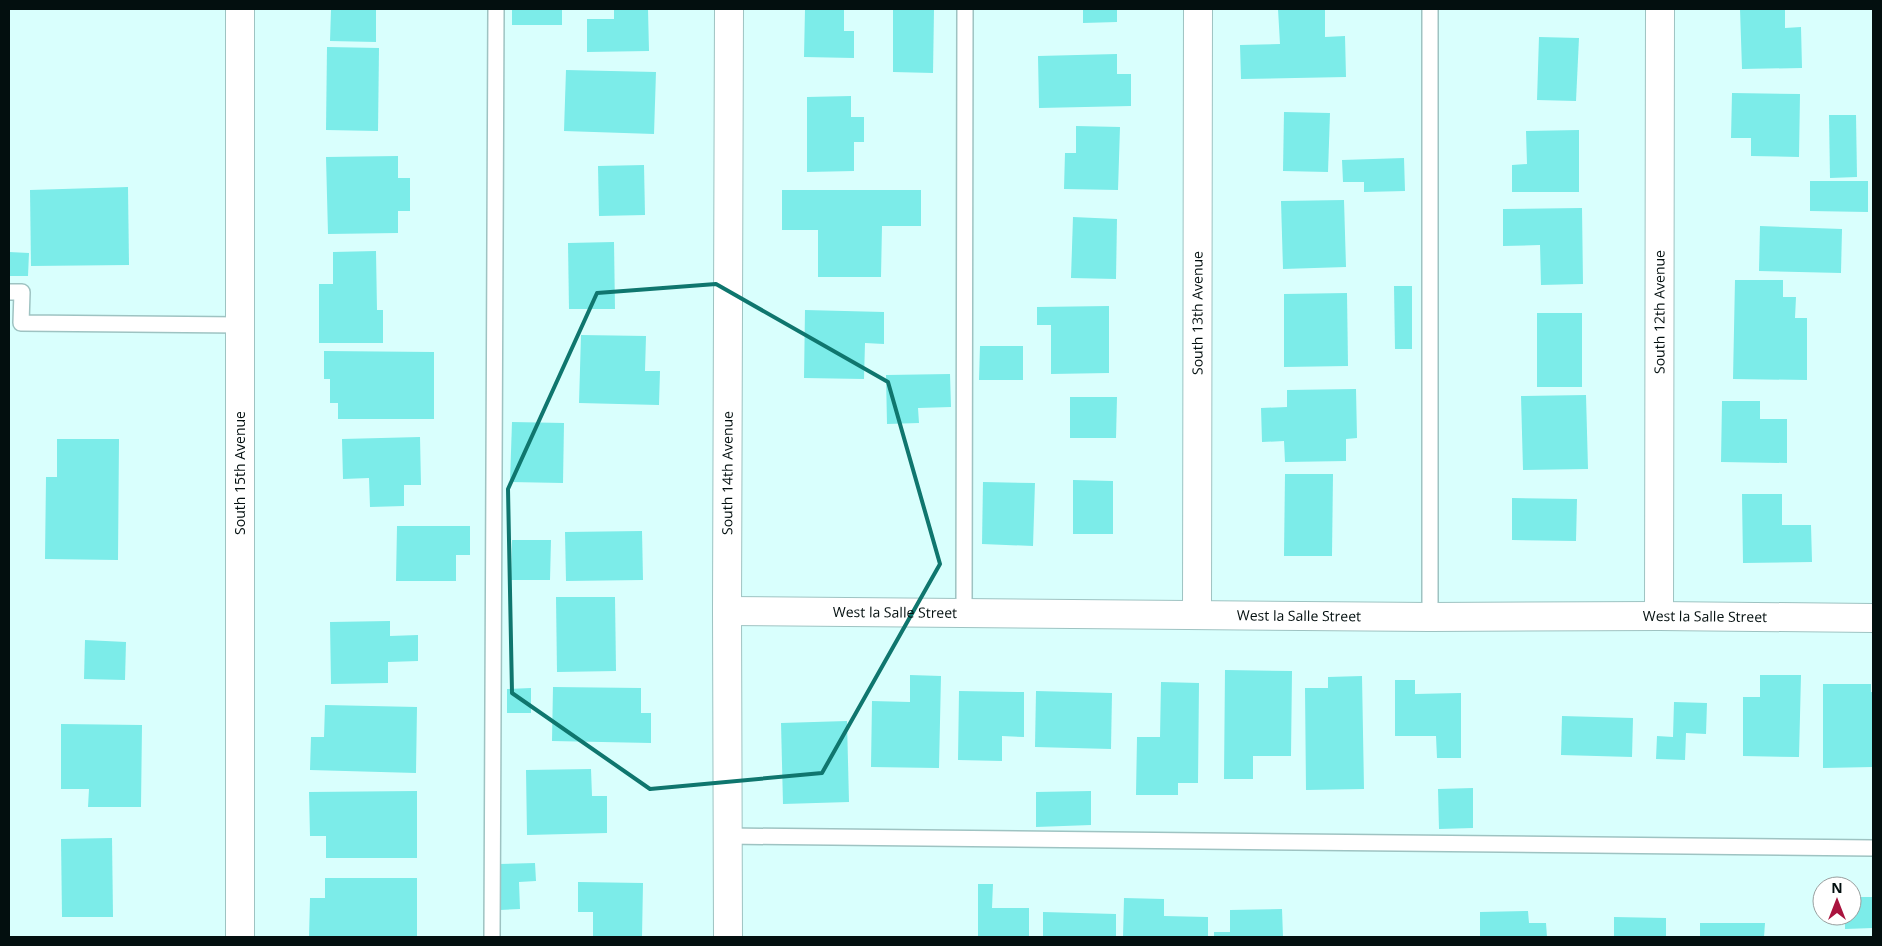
<svg xmlns="http://www.w3.org/2000/svg" width="1882" height="946" font-family="'Open Sans',sans-serif">
  <rect width="100%" height="100%" fill="#d9fffd"/>
  <!-- building -->
  <g fill="#7cece9">
    <polygon points="331,9 376,9 376,42 330,41"/>
    <rect x="512" y="9" width="50" height="16"/>
    <polygon points="614,9 648,9 649,51 587,52 587,19 614,19"/>
    <polygon points="805,9 844,10 844,31 854,31 854,58 804,57"/>
    <polygon points="893,9 934,9 933,73 893,72"/>
    <polygon points="1083,9 1117,9 1117,22 1083,23"/>
    <polygon points="1278,9 1325,9 1325,37 1345,36 1346,77 1241,79 1240,45 1280,44"/>
    <polygon points="1740,9 1785,9 1785,28 1801,27 1802,68 1742,69"/>
    <polygon points="1539,37 1579,38 1576,101 1537,100"/>
    <polygon points="327,47 379,48 378,131 326,130"/>
    <polygon points="1117,54 1117,74 1131,74 1131,106 1039,108 1038,56"/>
    <polygon points="566,70 656,72 654,134 564,131"/>
    <polygon points="1732,93 1800,94 1799,157 1751,156 1751,138 1731,138"/>
    <polygon points="851,96 851,117 864,117 864,142 854,142 854,171 807,172 807,97"/>
    <polygon points="1284,112 1330,113 1328,172 1283,171"/>
    <polygon points="1829,115 1856,115 1857,177 1830,178"/>
    <polygon points="1076,126 1120,127 1118,190 1064,189 1065,153 1076,153"/>
    <polygon points="1579,130 1579,192 1512,192 1512,165 1527,164 1526,131"/>
    <polygon points="398,156 398,178 410,178 410,211 398,211 398,233 328,234 326,157"/>
    <polygon points="1404,158 1405,191 1364,192 1364,182 1343,182 1342,160"/>
    <polygon points="644,165 645,215 599,216 598,166"/>
    <polygon points="1810,181 1868,181 1868,212 1810,211"/>
    <polygon points="128,187 129,265 31,266 30,190"/>
    <polygon points="782,190 921,190 921,226 882,226 881,277 818,277 818,230 782,230"/>
    <polygon points="1344,200 1346,267 1283,269 1281,201"/>
    <polygon points="1582,208 1583,284 1541,285 1540,245 1503,246 1503,209"/>
    <polygon points="1073,217 1117,219 1116,279 1071,278"/>
    <polygon points="1760,226 1842,229 1841,273 1759,271"/>
    <polygon points="614,242 615,309 569,309 568,243"/>
    <polygon points="376,251 377,310 383,310 383,343 319,343 319,284 333,284 333,252"/>
    <polygon points="9,252 29,253 28,276 9,276"/>
    <polygon points="1735,280 1783,280 1783,297 1796,297 1795,318 1807,318 1807,380 1733,379"/>
    <polygon points="1394,286 1412,286 1412,349 1395,349"/>
    <polygon points="1347,293 1348,366 1284,367 1284,294"/>
    <polygon points="1109,306 1109,373 1051,374 1051,325 1037,325 1037,307"/>
    <polygon points="805,310 884,312 884,344 865,343 864,379 804,378"/>
    <rect x="1537" y="313" width="45" height="74"/>
    <polygon points="581,335 646,336 645,371 660,371 659,405 579,403"/>
    <polygon points="980,346 1023,346 1023,380 979,380"/>
    <polygon points="324,351 434,352 434,419 338,419 338,403 330,403 330,379 324,379"/>
    <polygon points="950,374 951,407 918,408 919,423 887,424 886,375"/>
    <polygon points="1356,389 1357,438 1346,439 1346,461 1285,462 1284,441 1262,442 1261,408 1287,407 1287,390"/>
    <polygon points="1586,395 1588,469 1523,470 1521,396"/>
    <polygon points="1070,397 1117,397 1116,438 1070,438"/>
    <polygon points="1722,401 1760,401 1760,419 1787,419 1787,463 1721,462"/>
    <polygon points="512,422 564,423 563,483 510,482"/>
    <polygon points="420,437 421,485 404,485 404,506 370,507 369,478 343,479 342,439"/>
    <polygon points="57,439 119,439 118,560 45,559 46,477 57,477"/>
    <polygon points="1285,474 1333,474 1332,556 1284,556"/>
    <polygon points="1073,480 1113,481 1113,534 1073,534"/>
    <polygon points="983,482 1035,483 1033,546 982,544"/>
    <polygon points="1742,494 1782,494 1782,525 1811,525 1812,562 1743,563"/>
    <polygon points="1512,498 1577,499 1576,541 1512,540"/>
    <polygon points="397,526 470,526 470,555 456,555 456,581 396,581"/>
    <polygon points="642,531 643,580 566,581 565,532"/>
    <polygon points="512,540 551,540 550,580 511,580"/>
    <polygon points="556,597 615,597 616,671 557,672"/>
    <polygon points="390,621 390,636 418,635 418,661 388,662 388,683 331,684 330,622"/>
    <polygon points="85,640 126,642 125,680 84,679"/>
    <polygon points="1225,670 1292,671 1291,756 1253,756 1253,779 1224,779"/>
    <polygon points="910,675 941,676 939,768 871,767 872,701 910,702"/>
    <polygon points="1760,675 1801,675 1799,757 1743,756 1743,697 1760,697"/>
    <polygon points="1362,676 1364,789 1306,790 1305,688 1328,688 1328,677"/>
    <polygon points="1395,680 1415,680 1415,694 1461,693 1461,758 1437,758 1436,736 1395,736"/>
    <polygon points="1161,682 1199,683 1198,783 1178,783 1178,795 1136,795 1137,737 1160,737"/>
    <polygon points="1823,684 1871,684 1871,692 1873,692 1873,767 1823,768"/>
    <polygon points="553,687 641,688 641,713 651,713 651,743 552,741"/>
    <polygon points="531,688 531,713 507,713 507,689"/>
    <polygon points="959,691 1024,692 1024,737 1002,736 1002,761 958,760"/>
    <polygon points="1036,691 1112,693 1111,749 1035,747"/>
    <polygon points="1674,702 1707,703 1706,734 1686,733 1685,760 1656,759 1657,736 1673,737"/>
    <polygon points="325,705 417,707 416,773 310,770 311,737 324,737"/>
    <polygon points="1562,716 1633,718 1632,757 1561,755"/>
    <polygon points="847,721 849,802 783,804 781,723"/>
    <polygon points="61,724 142,725 141,807 88,807 89,789 61,789"/>
    <polygon points="591,769 592,796 607,796 607,833 527,835 526,770"/>
    <polygon points="1473,788 1473,828 1439,829 1438,789"/>
    <polygon points="417,791 417,858 326,858 326,836 310,836 309,792"/>
    <polygon points="1091,791 1091,825 1036,827 1036,792"/>
    <polygon points="112,838 113,917 62,917 61,839"/>
    <polygon points="535,863 536,881 519,882 520,909 500,910 499,864"/>
    <polygon points="325,878 417,878 417,937 309,937 310,898 325,898"/>
    <polygon points="578,882 643,883 642,937 593,937 593,912 578,912"/>
    <polygon points="978,884 993,884 992,908 1029,908 1029,937 978,937"/>
    <polygon points="1852,897 1873,897 1873,928 1845,929 1845,916 1852,916"/>
    <polygon points="1124,898 1164,899 1164,916 1208,917 1208,937 1123,937"/>
    <polygon points="1282,909 1283,937 1214,937 1214,932 1230,932 1230,910"/>
    <polygon points="1528,911 1529,923 1546,923 1547,937 1480,937 1480,912"/>
    <polygon points="1043,912 1116,914 1116,937 1043,937"/>
    <polygon points="1614,917 1666,918 1666,937 1614,937"/>
    <polygon points="1700,923 1765,923 1764,937 1700,937"/>
  </g>
  <g fill="none" stroke-linecap="round" stroke-linejoin="round">
    <!-- lane casing -->
    <g stroke="#9ec3c2" stroke-width="18">
      <g id="lane">
        <polyline points="9,292 22,292 21,323 240,325"/>
        <polyline points="964,612 965,9"/>
        <polyline points="1430,617 1430,9"/>
        <polyline points="728,836 1873,848"/>
        <polyline points="492,937 496,9"/>
      </g>
    </g>
    <!-- street casing -->
    <g stroke="#9ec3c2" stroke-width="30">
      <g id="street">
        <path id="s1" d="M727 611 1430 617 1659 616 1873 618"/>
        <path id="s2" d="M1197 615 1198 9"/>
        <path id="s3" d="M1659 616 1660 9"/>
        <path id="s4" d="M728 937 727 611 729 9"/>
      </g>
    </g>
    <!-- secondary casing -->
    <g stroke="#9ec3c2" stroke-width="30">
      <polyline id="secondary" points="240,937 240,9"/>
    </g>
    <!-- lane -->
    <use href="#lane" stroke="#fff" stroke-width="15"/>
    <!-- street -->
    <use href="#street" stroke="#fff" stroke-width="28"/>
    <!-- secondary -->
    <use href="#secondary" stroke="#fff" stroke-width="28"/>
  </g>
  <!-- marked area -->
  <path fill="none" stroke="#0f766e" stroke-width="4" stroke-linejoin="round" d="M716 284 888 382 940 564 822 773 650 789 512 693 508 489 597 293Z"/>
  <g text-anchor="middle" stroke-width="4" stroke-linejoin="round" paint-order="stroke">
    <!-- street labels -->
    <g font-size="14" fill="#030f0f" stroke="#fff">
      <text dy="5" stroke="none"><textPath href="#s2" startOffset="302">South 13th Avenue</textPath></text>
      <text dy="5" stroke="none"><textPath href="#s3" startOffset="304">South 12th Avenue</textPath></text>
      <text transform="translate(240 473) rotate(-90)" y="5">South 15th Avenue</text>
      <text dy="5" stroke="none"><textPath href="#s4" startOffset="464">South 14th Avenue</textPath></text>
      <text dy="5" stroke="none"><textPath href="#s1" startOffset="168">West la Salle Street</textPath></text>
      <text dy="5" stroke="none"><textPath href="#s1" startOffset="572">West la Salle Street</textPath></text>
      <text dy="5" stroke="none"><textPath href="#s1" startOffset="978">West la Salle Street</textPath></text>
    </g>
  </g>
  <!-- border -->
  <rect width="1882" height="946" fill="none" stroke="#030f0f" stroke-width="20"/>
  <!-- north arrow -->
  <g transform="translate(1837 901)"><circle r="24" fill="#ffffff" stroke="#9a9f9f"/>
  <path d="M0-4L9 19L0 12L-9 19Z" fill="#a9133e"/>
  <text y="-8" font-size="14" font-weight="bold" text-anchor="middle" fill="#030f0f">N</text>
  </g>
</svg>
